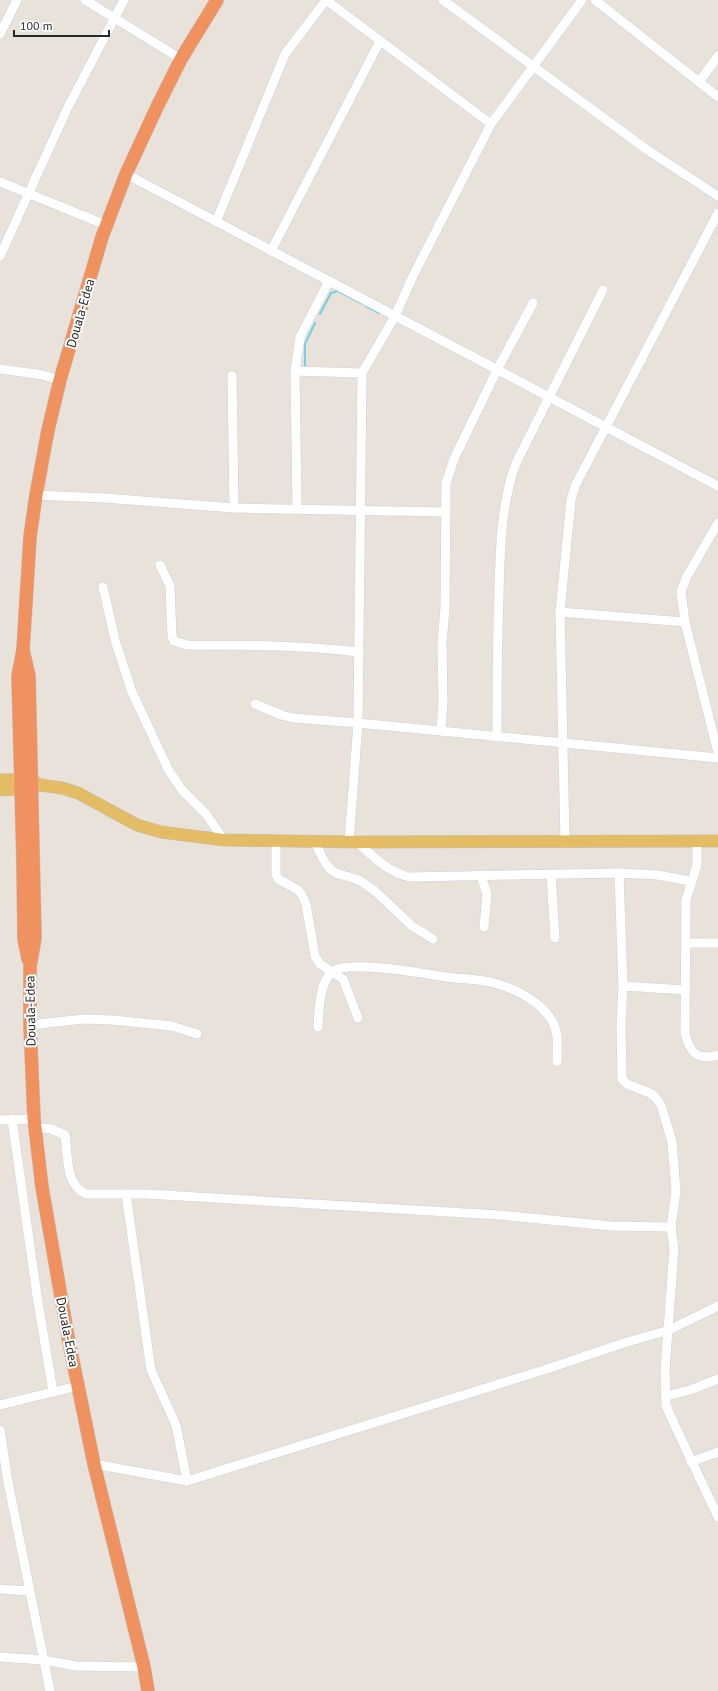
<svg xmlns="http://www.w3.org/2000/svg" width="718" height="1691" font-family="'PT Sans',sans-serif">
  <rect width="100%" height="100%" fill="#e9e2db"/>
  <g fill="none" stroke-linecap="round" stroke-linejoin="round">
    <!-- stream -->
    <g stroke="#76cfe3" stroke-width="2">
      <polyline points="366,306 379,313"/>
      <polyline points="320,314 331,293 338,291 363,304"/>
      <polyline points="305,366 305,344 315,323"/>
    </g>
    <!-- minor casing -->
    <g stroke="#cdd1dc" stroke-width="10">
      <g id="minor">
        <polyline points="85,0 181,59"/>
        <polyline points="443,0 646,149 718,196"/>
        <polyline points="595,0 718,97"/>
        <polyline points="0,34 17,0"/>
        <polyline points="699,82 718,56"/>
        <polyline points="126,174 718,486"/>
        <polyline points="0,182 106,225"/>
        <polyline points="216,222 285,54 326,0 491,124"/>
        <polyline points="271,251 380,41"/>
        <polyline points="0,256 68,107 124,0"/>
        <polyline points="0,369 43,375 60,380"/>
        <polyline points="295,371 362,373"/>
        <polyline points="232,376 234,508"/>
        <polyline points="36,495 104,498 234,508 446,512"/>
        <polyline points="297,508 295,371 300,337 329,281"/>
        <polyline points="718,523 686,578 681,592 685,622 718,753"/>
        <path d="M160 565 170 586 172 636 174 641 187 645C245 645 302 645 359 652"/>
        <polyline points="103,587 115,640 132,692 168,769 182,790 206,814 224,840"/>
        <polyline points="560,612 685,622"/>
        <polyline points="255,704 281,715 293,718 358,723 718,758"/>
        <polyline points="441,731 443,702 442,643 445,608 446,483 454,459 497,370 533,303"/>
        <path d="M497 737C497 689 497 642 499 594 500 550 501 504 516 463L603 290"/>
        <polyline points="565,841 560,612 571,500 575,486 718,213"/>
        <path d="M697 841V865L686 900 685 1033C690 1053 697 1061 718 1055"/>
        <polyline points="276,842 276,874 278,879 298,890 302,895 306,904 315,956 320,964 343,979 358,1018"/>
        <polyline points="315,842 323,859 330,869 336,873 359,880 375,891 412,926 433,939"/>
        <polyline points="349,842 358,723 362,373 395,316 413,276 491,124 582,0"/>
        <path d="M357 842C374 857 386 871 409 877L619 873 657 875 691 881"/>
        <polyline points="619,873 623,986 621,1025 622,1079 627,1084 652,1094 656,1098 661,1105 672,1142 676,1191 671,1227 674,1249 665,1370 666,1405 670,1415 718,1517"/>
        <polyline points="551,874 555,938"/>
        <polyline points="481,876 487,894 484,927"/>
        <polyline points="686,943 718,943"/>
        <polyline points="623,986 686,990"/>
        <polyline points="30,1025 83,1019 112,1020 172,1026 197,1034"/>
        <path d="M318 1027C319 1012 319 983 332 972 348 959 425 974 446 977 461 979 479 979 494 983 513 988 536 999 548 1015 560 1029 557 1044 557 1061"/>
        <polyline points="12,1119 37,1296 53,1392"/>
        <polyline points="0,1120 34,1119"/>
        <path d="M35 1127 51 1129 65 1135C68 1154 65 1186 86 1194H147L499 1215 611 1226 671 1227"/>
        <polyline points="126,1194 151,1370 176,1425 187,1481"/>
        <polyline points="666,1396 690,1390 718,1379"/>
        <polyline points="0,1405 78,1386"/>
        <polyline points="0,1430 8,1482 50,1691"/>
        <polyline points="691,1462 718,1452"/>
        <polyline points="94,1464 187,1481 547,1369 624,1343 669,1330 718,1306"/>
        <polyline points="0,1589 29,1591"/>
        <polyline points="0,1657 43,1660 76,1666 144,1667"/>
      </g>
    </g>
    <!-- major casing -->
    <g stroke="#c3c3c3" stroke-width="13">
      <g id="major">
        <polyline points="0,780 30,779 40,785 62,788 78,793 137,825 161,832 224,840 357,842 718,841"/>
        <polyline points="0,790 31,788"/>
      </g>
    </g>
    <!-- highway casing -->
    <g stroke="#c3c3c3" stroke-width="14">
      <g id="highway">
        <polyline points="23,650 29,676 35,938 30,967 30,1025 34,1119 42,1187 68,1337 94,1464 144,1667 148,1691"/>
        <polyline points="28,959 24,939 23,861 18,676 23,650 30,537 36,495 48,430 60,380 102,237 126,174 157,107 181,59 217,0"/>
      </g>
    </g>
    <!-- minor -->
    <use href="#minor" stroke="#fff" stroke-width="9"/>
    <!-- major -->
    <use href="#major" stroke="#e4bc65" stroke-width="12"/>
    <!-- highway -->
    <use href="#highway" stroke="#f0925f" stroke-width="13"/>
  </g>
  <g text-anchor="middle" stroke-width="4" stroke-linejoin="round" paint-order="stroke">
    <!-- street labels -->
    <g font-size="13" fill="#282828" stroke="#fff">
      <text transform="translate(80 313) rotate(-74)" y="5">Douala-Edea</text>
      <text transform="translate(30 1011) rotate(-91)" y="5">Douala-Edea</text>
      <text transform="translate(68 1332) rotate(79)" y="5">Douala-Edea</text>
    </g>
  </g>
  <!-- scale -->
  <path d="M14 30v6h95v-6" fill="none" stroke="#282828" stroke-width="2"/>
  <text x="20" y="30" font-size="12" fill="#282828" stroke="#ffffff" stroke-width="3" paint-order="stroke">100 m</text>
</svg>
